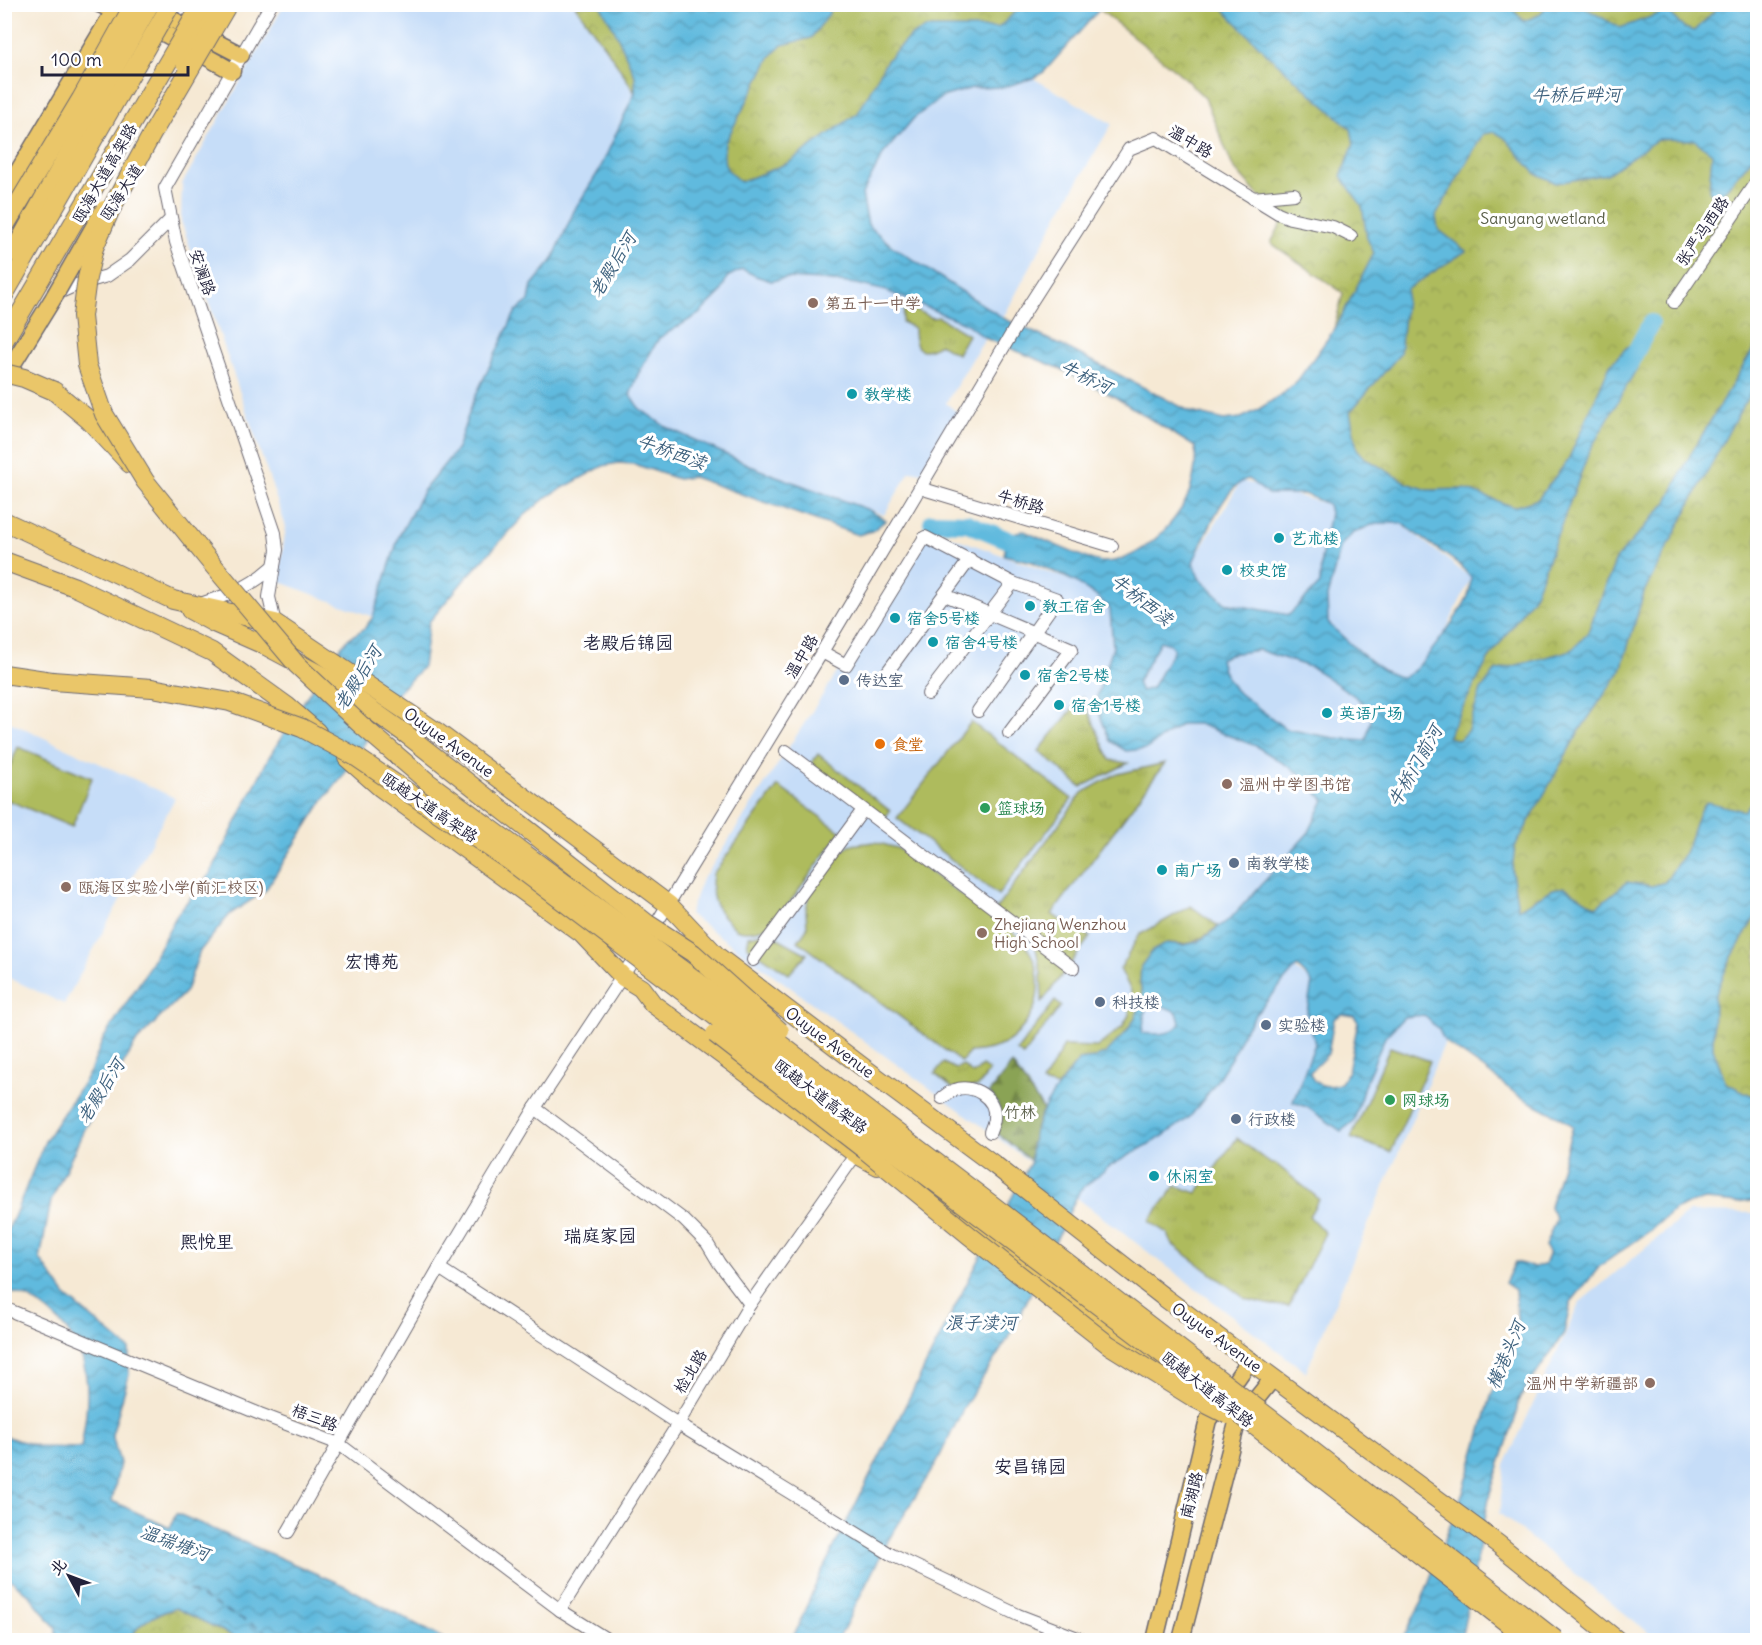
<svg xmlns="http://www.w3.org/2000/svg" width="1762" height="1645" font-family="Delius,'LXGW WenKai TC',sans-serif">
  <defs>
    <pattern id="grass-tufts" width="24" height="20" patternUnits="userSpaceOnUse" patternTransform="scale(1.5)"><rect width="24" height="20" fill="#aebb5d"/><path d="M3 7l-1-3M5 7V3M7 7l1-3M15 17l-1-3M17 17v-4M19 17l1-3" fill="none" stroke="#95a052"/></pattern>
    <pattern id="forest-firs" width="22" height="20" patternUnits="userSpaceOnUse" patternTransform="scale(1.5)"><rect width="22" height="20" fill="#8aa354"/><path d="M5 1l3.5 6h-7zM16 11l3.5 6h-7z" fill="#708447"/></pattern>
    <pattern id="park-crowns" width="20" height="18" patternUnits="userSpaceOnUse" patternTransform="scale(1.5)"><rect width="20" height="18" fill="#aebb5d"/><path d="M2 6a3 3 0 1 1 6 0M12 15a3 3 0 1 1 6 0" fill="none" stroke="#95a052"/></pattern>
    <pattern id="water-waves" width="16" height="10" patternUnits="userSpaceOnUse" patternTransform="scale(1.5)"><rect width="16" height="10" fill="#61bade"/><path d="M0 5q4-4 8 0t8 0" fill="none" stroke="#5097b5"/></pattern>
  </defs>
  <rect width="100%" height="100%" fill="#fff"/>
  <filter id="ink" filterUnits="userSpaceOnUse"><feTurbulence type="fractalNoise" baseFrequency=".0167" numOctaves="2"/><feDisplacementMap in="SourceGraphic" scale="12" xChannelSelector="R" yChannelSelector="G"/><feConvolveMatrix kernelMatrix="1 2 1 2 8 2 1 2 1" color-interpolation-filters="sRGB"/></filter>
  <filter id="wash" filterUnits="userSpaceOnUse"><feTurbulence type="fractalNoise" baseFrequency=".008" numOctaves="4" result="noise"/><feDisplacementMap in="SourceGraphic" scale="24" xChannelSelector="R" yChannelSelector="G"/><feGaussianBlur stdDeviation="1.35" result="paint"/><feColorMatrix in="noise" values="0 0 0 0 0 0 0 0 0 0 0 0 0 0 0 0 0 1.4 0 .05"/><feComposite in="paint" operator="in"/></filter>
  <g filter="url(#wash)">
    <rect width="100%" height="100%" fill="#f6e9d4"/>
    <!-- built -->
    <g fill="#c6ddf8">
      <polygon points="284,5 600,5 635,92 600,169 574,211 552,261 532,285 529,301 516,311 473,401 457,449 424,490 399,536 373,617 278,581 286,527 181,221 182,184"/>
      <polygon points="1033,78 1112,124 1059,213 1003,318 913,260 888,291 967,324 985,338 946,403 959,414 922,473 910,471 884,515 760,470 666,427 639,408 630,395 638,374 659,338 699,314 721,292 724,271 742,268 756,276 771,281 787,278 822,280 857,284 878,288 900,252 868,225 862,194 884,153 914,118 941,97 972,88 1004,87"/>
      <polygon points="1241,481 1400,523 1471,578 1445,632 1366,740 1326,737 1286,729 1254,705 1228,736 1256,746 1299,773 1324,799 1309,832 1231,918 1312,982 1308,1018 1315,1044 1293,1102 1307,1107 1341,1131 1354,1121 1364,1086 1385,1037 1404,1017 1424,1015 1439,1030 1445,1042 1306,1372 990,1132 689,914 702,879 712,866 930,529 1076,582 1168,602"/>
      <polygon points="5,720 175,798 64,1004 5,976"/>
      <polygon points="1689,1212 1757,1213 1757,1640 1658,1640 1499,1513 1505,1465 1580,1302"/>
    </g>
    <!-- grass -->
    <g fill="url(#grass-tufts)" stroke="#686e4c" stroke-width="1.5">
      <path d="M905 305 932 318 939 317 968 335 957 354 940 344C920 356 914 350 914 328L902 322Z"/>
      <polygon points="1082,697 1110,760 1128,763 1081,787 1039,751"/>
      <polygon points="818,754 890,811 883,820 811,764"/>
      <polygon points="1165,763 1052,914 1070,927 1073,924 1090,937 1042,1002 1041,973 1034,939 995,910 1082,793 1114,775"/>
      <path d="M1191 906 1218 926C1197 942 1194 946 1167 943L1140 982C1141 986 1143 992 1143 996 1143 1013 1119 1043 1106 1053 1099 1059 1088 1059 1079 1060L1057 1087 1042 1083 1064 1046 1097 1047 1122 1027 1129 1015 1131 991 1120 969 1139 935Z"/>
      <polygon points="767,932 807,954 789,974 747,946 749,936"/>
      <polygon points="1055,1001 1061,1006 1023,1056 1017,1051"/>
      <polygon points="943,1063 956,1069 962,1065 973,1074 982,1066 989,1071 978,1087 952,1088 935,1074"/>
      <polygon points="1237,1138 1271,1164 1276,1164 1319,1199 1309,1216 1325,1233 1289,1306 1271,1305 1246,1299 1172,1244 1168,1234 1149,1221 1176,1186 1197,1193"/>
    </g>
    <!-- forest -->
    <path fill="url(#forest-firs)" stroke="#566248" stroke-width="1.5" d="M1012 1064 1043 1109 1033 1134 1031 1161 997 1133C1002 1119 1002 1104 989 1093Z"/>
    <!-- park -->
    <g fill="url(#park-crowns)" stroke="#686e4c" stroke-width="1.5">
      <polygon points="575,5 1064,5 725,236 615,61"/>
      <polygon points="1094,5 1757,5 1757,1150 1339,875 1497,561 1300,463 1343,293 1271,243 1282,222 1233,167 1205,98 1179,73"/>
      <path d="M176 1608 241 1640H131C136 1621 159 1614 176 1608Z"/>
    </g>
    <!-- pitch -->
    <g fill="#aebb5d" stroke="#686e4c" stroke-width="1.5">
      <polygon points="971,722 1072,799 998,895 897,818"/>
      <polygon points="18,747 92,778 72,827 5,799 5,778"/>
      <path d="M778 786 841 832 774 924C763 929 748 934 736 929 735 928 729 923 729 922 713 908 710 894 713 874Z"/>
      <path d="M875 842 897 848C922 866 946 884 971 902 992 917 1021 932 1032 956 1041 974 1040 1001 1030 1017 1014 1043 999 1050 970 1052L961 1062 798 941 807 928 806 910 809 893 832 858 851 845Z"/>
      <polygon points="1390,1047 1430,1061 1391,1152 1351,1138"/>
    </g>
    <!-- water -->
    <path fill="url(#water-waves)" stroke="#426e8c" stroke-width="1.5" fill-rule="evenodd" d="M600 5H830L829 14 811 38 782 45 771 56 725 143C722 163 724 170 741 182L788 163 858 113 887 60 910 36 927 28H998L1023 5H1106L1099 10 1044 72 1033 78 1004 87 972 88 942 97 914 118 884 153 862 194 868 225 893 247 1003 318 1071 350 1191 412 1224 420 1241 418 1256 411 1284 393 1298 380 1336 327 1374 253 1367 238 1362 206 1341 176 1354 144 1351 129 1267 54 1219 5H1508L1524 21 1539 15 1548 5H1586L1585 8 1620 28 1667 11 1684 28 1695 31 1720 5H1757V96L1752 116 1757 153 1716 200 1709 190 1712 153 1694 140 1658 139 1607 174 1556 183 1535 173 1505 138 1495 132 1483 134 1436 216 1438 229 1466 251 1407 289 1400 354 1350 412 1357 449 1365 458 1407 483 1428 490 1465 489 1514 507 1538 499 1568 460 1610 365 1628 346H1642L1637 368 1589 452 1535 594 1488 660 1447 737 1459 740 1468 730 1481 690 1495 671 1572 650 1588 632 1616 559 1667 502 1690 455 1757 343V381L1730 429 1644 592 1621 670 1578 733 1515 847 1512 871 1518 909 1553 889 1565 887 1596 907 1627 882 1652 886 1665 882 1686 851 1699 812 1707 802 1744 811 1757 796V914L1729 962 1714 998 1713 1048 1726 1083 1757 1098V1200L1737 1203 1706 1200 1688 1204 1674 1210 1651 1230 1600 1266 1571 1302 1564 1333 1518 1401 1516 1416 1490 1493 1461 1640H1402L1420 1605 1464 1489 1492 1393 1515 1348 1518 1332 1515 1290 1505 1283 1515 1262 1534 1267 1544 1265 1549 1252 1545 1246 1556 1219 1550 1207 1573 1126 1560 1117 1519 1096 1481 1067 1445 1042 1439 1030 1424 1015 1404 1017 1385 1037 1364 1086 1354 1121 1341 1131 1307 1107 1293 1102 1315 1044 1307 1012 1312 982 1297 966 1255 1015 1243 1033 1231 1058 1212 1088 1190 1117 1163 1136 1110 1166 1080 1190 1011 1334 965 1405 937 1462 889 1539 838 1640H790L795 1633 820 1575 971 1275 1031 1161C1029 1121 1055 1089 1079 1060L1095 1058 1106 1053 1127 1031 1136 1016 1143 998 1140 982 1141 966 1152 951 1167 943 1183 945 1198 942 1231 918 1309 832 1324 800 1299 773 1256 746 1198 724H1182L1146 749 1126 751 1110 741 1099 713 1097 696 1113 647 1110 609 1100 599 1076 582 1033 562 1004 555 1007 538 1022 530C1038 537 1090 562 1103 562 1135 562 1165 534 1181 509 1192 492 1197 467 1195 447L1115 397 1061 369 985 338 967 324 887 291 857 284 822 280 787 278 771 281 756 276 742 269 727 277 721 292 699 314 659 338 638 374 630 395 639 408 666 427 760 470 869 510 886 520 872 531 858 535 693 477 678 479 634 464 618 463 603 466 548 496 524 516 465 579 429 622 423 667 399 691 342 777 322 802 265 891 230 914 200 951 186 991 137 1041 84 1130 51 1201 40 1259 65 1295 129 1349V1375L112 1435 120 1463 112 1501 170 1528 176 1513 345 1586 446 1640H241L176 1608C158 1614 136 1621 131 1640H56V1628L31 1597 5 1575 4 1436 41 1447 81 1448C85 1423 90 1396 85 1370 80 1340 56 1314 31 1299 24 1294 13 1293 5 1291V1235L14 1217 45 1141 90 1072 103 1039 142 979 178 913 210 874 269 757 331 658 349 638 364 629 373 617 399 536 424 490 457 449 473 401 516 311 529 301 532 285 552 261 574 211 600 169 635 92V76L615 31ZM1248 479 1268 494H1304L1328 504 1330 513 1321 559 1320 584 1289 615 1225 603 1199 578 1193 562C1204 540 1224 485 1248 479ZM1376 523H1401L1460 565 1471 578C1470 584 1470 591 1468 596 1461 611 1417 677 1402 677 1381 677 1344 637 1328 623L1327 597 1341 545 1353 533ZM1160 641 1170 644 1174 649 1152 688 1141 691 1137 683ZM1259 650 1313 668 1356 697 1373 713 1366 740 1334 738 1286 729 1235 690 1223 671 1220 659 1229 654ZM1151 1001 1177 1012 1180 1023C1173 1036 1155 1035 1142 1033L1146 1007ZM1342 1014 1354 1016 1358 1022 1348 1072 1341 1083C1330 1089 1312 1086 1310 1072L1328 1054 1334 1019Z"/>
    <g fill="none" stroke-linecap="round" stroke-linejoin="round">
      <!-- river -->
      <g stroke="#61bade" stroke-width="18">
        <polyline points="1628,366 1651,323"/>
        <polyline points="932,522 967,523 1030,549"/>
      </g>
      <!-- ferry -->
      <polyline stroke="#3b5f7c" stroke-width="1.5" stroke-dasharray="8 6" stroke-linecap="butt" points="4,1490 281,1640"/>
    </g>
  </g>
  <g filter="url(#ink)">
    <g fill="none" stroke-linecap="round" stroke-linejoin="round">
      <!-- minor casing -->
      <g stroke="#6c6871" stroke-width="14">
        <g id="minor">
          <polyline points="271,4 165,188 176,242 275,533 277,550 274,566"/>
          <polyline points="1253,198 1294,194"/>
          <polyline points="56,294 76,285 107,276 130,260 171,219"/>
          <polyline points="1674,302 1758,179"/>
          <polyline points="920,488 1112,546"/>
          <polyline points="945,595 1072,649 1009,733"/>
          <path d="M197 605C228 595 250 588 274 566L269 597 275 623"/>
          <polyline points="822,652 846,665 925,537 1013,583 928,694"/>
          <polyline points="883,678 970,559"/>
          <polyline points="978,711 1057,599 1013,583"/>
          <polyline points="786,751 1073,968"/>
          <polyline points="650,934 822,652 1021,318 1129,149 1156,138 1278,213 1290,218 1333,227 1351,236"/>
          <polyline points="753,960 863,810"/>
          <path d="M942 1098C946 1095 950 1091 955 1090 972 1083 997 1098 994 1118 994 1123 991 1128 990 1132"/>
          <polyline points="535,1108 684,1220 707,1243 719,1263 750,1304"/>
          <polyline points="439,1268 678,1424 892,1555 1018,1615 1083,1640"/>
          <polyline points="4,1308 260,1414 339,1444 560,1610 608,1640"/>
          <polyline points="288,1532 439,1268 535,1108 639,951"/>
          <polyline points="560,1610 678,1424 750,1304 856,1154"/>
        </g>
      </g>
      <!-- major casing -->
      <g stroke="#6c6871" stroke-width="19">
        <g id="major">
          <polyline points="99,4 149,25 232,71"/>
          <polyline points="154,10 241,55"/>
          <polyline points="4,195 118,4"/>
          <polyline points="4,266 19,242"/>
          <polyline points="4,378 62,284"/>
          <polyline points="1155,1640 1208,1420 1250,1360"/>
          <polyline points="1181,1640 1237,1423 1273,1378"/>
        </g>
      </g>
      <!-- highway casing -->
      <g stroke="#6c6871" stroke-width="20">
        <g id="highway">
          <polyline points="54,391 89,420 130,464"/>
          <polyline points="4,521 173,600 275,623 437,732 669,905 717,956 860,1065 996,1166 1165,1298 1498,1544 1617,1640"/>
          <polyline points="4,561 75,587 212,652 287,706 317,732"/>
          <polyline points="190,610 214,623 264,645 328,679 406,734"/>
          <polyline points="4,674 52,681"/>
          <polyline points="347,758 381,788 582,934 623,977 641,988 653,1004 856,1154 878,1166"/>
          <polyline points="926,1191 1127,1344 1168,1373"/>
        </g>
      </g>
      <!-- minor -->
      <use href="#minor" stroke="#fff" stroke-width="12"/>
      <!-- major -->
      <use href="#major" stroke="#eac669" stroke-width="16"/>
      <!-- highway -->
      <use href="#highway" stroke="#eac669" stroke-width="18"/>
      <!-- major-bridge casing -->
      <g stroke="#6c6871" stroke-width="19" stroke-linecap="butt">
        <g id="major-bridge">
          <polyline points="184,63 215,4"/>
          <polyline points="12,253 151,4"/>
          <polyline points="55,295 104,209"/>
        </g>
      </g>
      <!-- highway-bridge casing -->
      <g stroke="#6c6871" stroke-width="20" stroke-linecap="butt">
        <g id="highway-bridge">
          <polyline points="228,4 152,134 110,211 94,248 87,278 82,316 87,365 104,414 145,481 207,558 297,665 360,724 429,783 685,972 991,1204 1305,1445 1556,1640"/>
          <polyline points="6,224 81,99 134,4"/>
          <polyline points="4,295 171,4"/>
          <polyline points="4,341 202,4"/>
          <polyline points="4,373 24,378 54,391"/>
          <polyline points="52,681 152,688 230,702 302,728 356,757 511,862 1173,1362 1529,1640"/>
          <polyline points="406,734 648,924 693,953 780,1031"/>
          <polyline points="715,1034 865,1150 970,1236 1109,1345 1194,1398 1228,1415"/>
        </g>
      </g>
      <!-- major-bridge -->
      <use href="#major-bridge" stroke="#eac669" stroke-width="16"/>
      <!-- highway-bridge -->
      <use href="#highway-bridge" stroke="#eac669" stroke-width="18"/>
    </g>
  </g>
  <!-- markers -->
  <g fill="#8d6e63" stroke="#fff" stroke-width="2">
    <circle cx="813" cy="303" r="6"/>
    <circle cx="1227" cy="784" r="6"/>
    <circle cx="66" cy="887" r="6"/>
    <circle cx="982" cy="933" r="6"/>
    <circle cx="1650" cy="1383" r="6"/>
  </g>
  <g fill="#0f9aa8" stroke="#fff" stroke-width="2">
    <circle cx="852" cy="394" r="6"/>
    <circle cx="1279" cy="538" r="6"/>
    <circle cx="1227" cy="570" r="6"/>
    <circle cx="1030" cy="606" r="6"/>
    <circle cx="895" cy="618" r="6"/>
    <circle cx="933" cy="642" r="6"/>
    <circle cx="1025" cy="675" r="6"/>
    <circle cx="1059" cy="705" r="6"/>
    <circle cx="1327" cy="713" r="6"/>
    <circle cx="1162" cy="870" r="6"/>
    <circle cx="1154" cy="1176" r="6"/>
  </g>
  <g fill="#5c6f8a" stroke="#fff" stroke-width="2">
    <circle cx="844" cy="680" r="6"/>
    <circle cx="1234" cy="863" r="6"/>
    <circle cx="1100" cy="1002" r="6"/>
    <circle cx="1266" cy="1025" r="6"/>
    <circle cx="1236" cy="1119" r="6"/>
  </g>
  <circle fill="#e8710a" stroke="#fff" stroke-width="2" cx="880" cy="744" r="6"/>
  <g fill="#2e9e5b" stroke="#fff" stroke-width="2">
    <circle cx="985" cy="808" r="6"/>
    <circle cx="1390" cy="1100" r="6"/>
  </g>
  <g text-anchor="middle" stroke-width="6" stroke-linejoin="round" paint-order="stroke">
    <!-- street labels -->
    <g font-size="16" fill="#22223b" stroke="#fff">
      <text transform="translate(1191 141) rotate(31)" y="6">温中路</text>
      <text transform="translate(104 173) rotate(-60)" y="6">瓯海大道高架路</text>
      <text transform="translate(121 192) rotate(-57)" y="6">瓯海大道</text>
      <text transform="translate(1702 231) rotate(-56)" y="6">张严冯西路</text>
      <text transform="translate(203 272) rotate(71)" y="6">安澜路</text>
      <text transform="translate(1021 501) rotate(17)" y="6">牛桥路</text>
      <text transform="translate(801 656) rotate(-59)" y="6">温中路</text>
      <text transform="translate(449 742) rotate(36)" y="6">Ouyue Avenue</text>
      <text transform="translate(430 807) rotate(34)" y="6">瓯越大道高架路</text>
      <text transform="translate(830 1042) rotate(37)" y="6">Ouyue Avenue</text>
      <text transform="translate(821 1096) rotate(37)" y="6">瓯越大道高架路</text>
      <text transform="translate(1217 1337) rotate(36)" y="6">Ouyue Avenue</text>
      <text transform="translate(690 1371) rotate(-59)" y="6">检北路</text>
      <text transform="translate(1208 1389) rotate(38)" y="6">瓯越大道高架路</text>
      <text transform="translate(315 1417) rotate(21)" y="6">梧三路</text>
      <text transform="translate(1191 1495) rotate(-76)" y="6">南湖路</text>
    </g>
    <!-- park labels -->
    <g font-size="16" fill="#5a5f49" stroke="#fff">
      <text x="1543" y="224">Sanyang wetland</text>
      <text x="1020" y="1118">竹林</text>
    </g>
    <!-- education labels -->
    <g font-size="16" fill="#785e54" stroke="#fff" text-anchor="start">
      <text x="825" y="309">第五十一中学</text>
      <text x="1239" y="790">温州中学图书馆</text>
      <text x="78" y="893">瓯海区实验小学(前汇校区)</text>
      <text x="994" y="930">Zhejiang Wenzhou<tspan x="994" dy="18">High School</tspan></text>
      <text x="1638" y="1389" text-anchor="end">温州中学新疆部</text>
    </g>
    <!-- culture labels -->
    <g font-size="16" fill="#0d838f" stroke="#fff" text-anchor="start">
      <text x="864" y="400">教学楼</text>
      <text x="1291" y="544">艺术楼</text>
      <text x="1239" y="576">校史馆</text>
      <text x="1042" y="612">教工宿舍</text>
      <text x="907" y="624">宿舍5号楼</text>
      <text x="945" y="648">宿舍4号楼</text>
      <text x="1037" y="681">宿舍2号楼</text>
      <text x="1071" y="711">宿舍1号楼</text>
      <text x="1339" y="719">英语广场</text>
      <text x="1174" y="876">南广场</text>
      <text x="1166" y="1182">休闲室</text>
    </g>
    <!-- service labels -->
    <g font-size="16" fill="#4e5e75" stroke="#fff" text-anchor="start">
      <text x="856" y="686">传达室</text>
      <text x="1246" y="869">南教学楼</text>
      <text x="1112" y="1008">科技楼</text>
      <text x="1278" y="1031">实验楼</text>
      <text x="1248" y="1125">行政楼</text>
    </g>
    <!-- food labels -->
    <g font-size="16" fill="#c56008" stroke="#fff" text-anchor="start">
      <text x="892" y="750">食堂</text>
    </g>
    <!-- leisure labels -->
    <g font-size="16" fill="#27864d" stroke="#fff" text-anchor="start">
      <text x="997" y="814">篮球场</text>
      <text x="1402" y="1106">网球场</text>
    </g>
    <!-- water labels -->
    <g font-size="18" font-style="italic" fill="#3b5f7c" stroke="#fff">
      <text x="1576" y="101">牛桥后畔河</text>
      <text transform="translate(613 265) rotate(-59)" y="6">老殿后河</text>
      <text transform="translate(1086 377) rotate(26)" y="6">牛桥河</text>
      <text transform="translate(672 452) rotate(20)" y="6">牛桥西渎</text>
      <text transform="translate(1142 600) rotate(38)" y="6">牛桥西渎</text>
      <text transform="translate(358 678) rotate(-58)" y="6">老殿后河</text>
      <text transform="translate(1415 766) rotate(-60)" y="6">牛桥门前河</text>
      <text transform="translate(101 1091) rotate(-58)" y="6">老殿后河</text>
      <text x="981" y="1329">浪子渎河</text>
      <text transform="translate(1506 1355) rotate(-67)" y="6">横港头河</text>
      <text transform="translate(175 1543) rotate(20)" y="6">温瑞塘河</text>
    </g>
    <!-- neighbourhood labels -->
    <g font-size="18" fill="#22223b" stroke="#fff">
      <text x="628" y="649">老殿后锦园</text>
      <text x="372" y="968">宏博苑</text>
      <text x="600" y="1242">瑞庭家园</text>
      <text x="207" y="1248">熙悦里</text>
      <text x="1030" y="1473">安昌锦园</text>
    </g>
  </g>
  <!-- margin -->
  <rect width="1762" height="1645" fill="none" stroke="#fff" stroke-width="24"/>
  <!-- north arrow -->
  <g transform="translate(69 1576) rotate(311)" stroke="#ffffff" stroke-width="4.5" paint-order="stroke">
  <path d="M0-4.5L10 22L0 15L-10 22Z" fill="#22223b"/>
  <text y="-9" font-size="16" font-weight="bold" text-anchor="middle" fill="#22223b">北</text>
  </g>
  <!-- scale -->
  <path d="M42 66v9h146v-9" fill="none" stroke="#22223b" stroke-width="3"/>
  <text x="51" y="66" font-size="18" fill="#22223b" stroke="#ffffff" stroke-width="4.5" paint-order="stroke">100 m</text>
</svg>
